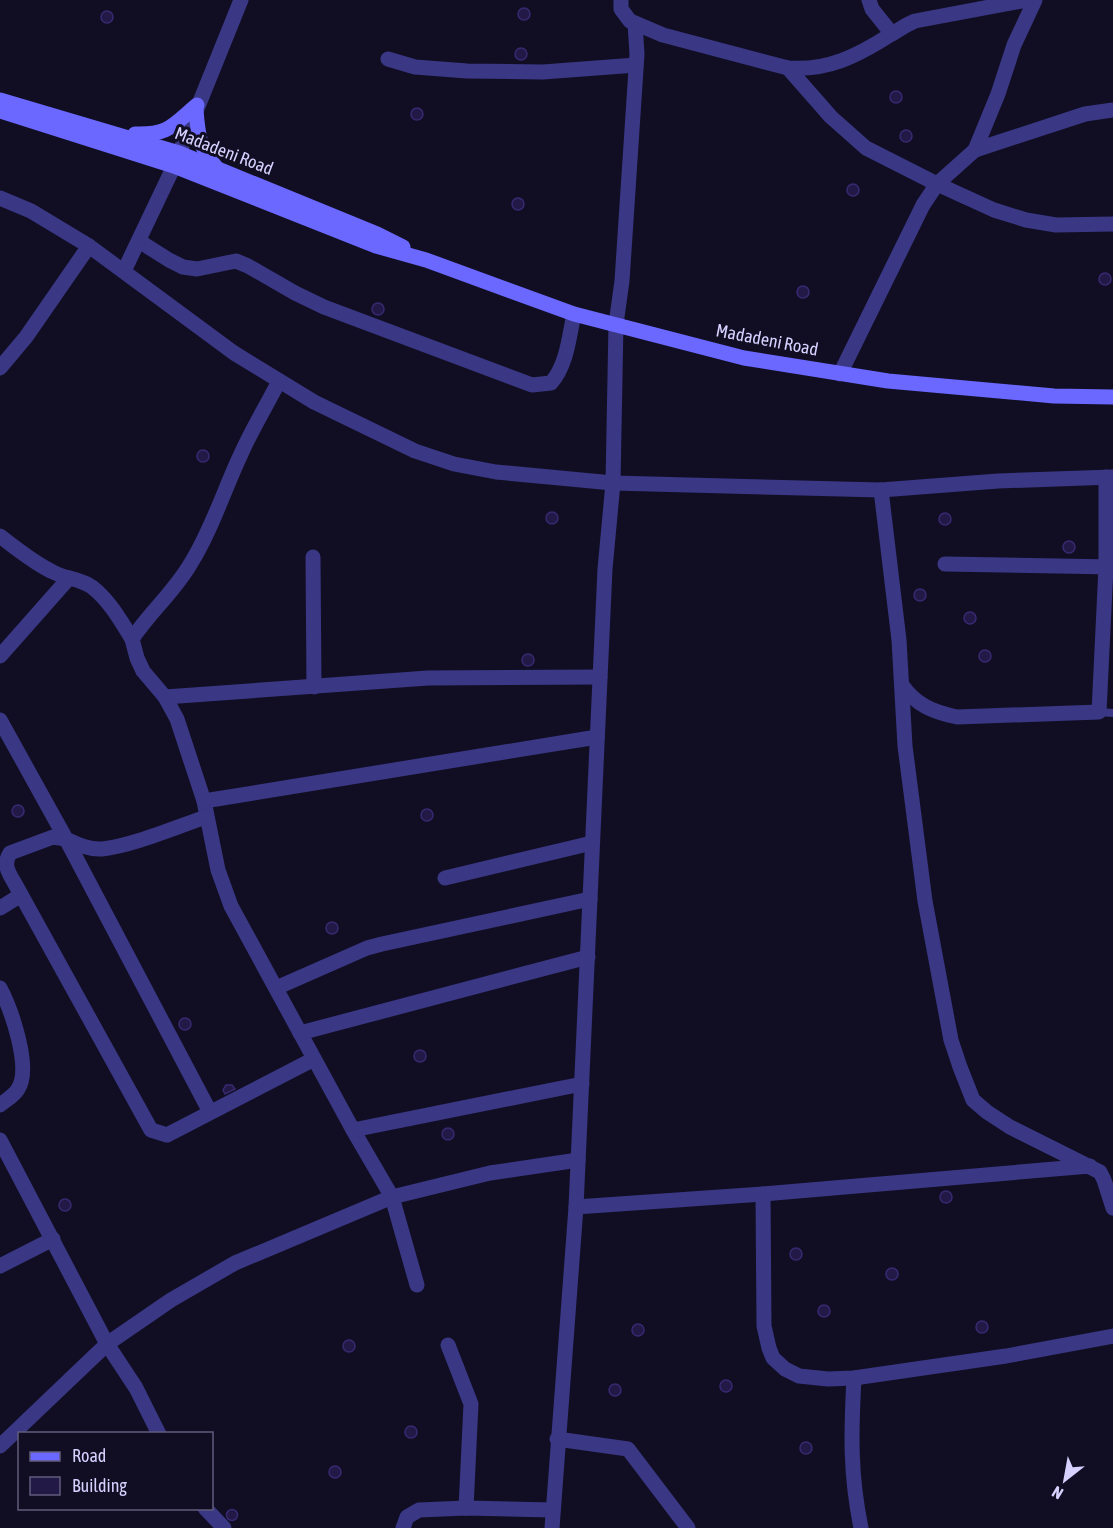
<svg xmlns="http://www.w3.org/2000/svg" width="1113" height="1528" font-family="'Asap Condensed',sans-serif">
  <rect width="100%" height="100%" fill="#110e24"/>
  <!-- building -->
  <g fill="#221946" stroke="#382a72" stroke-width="1.5">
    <circle cx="524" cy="14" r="6"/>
    <circle cx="107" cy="17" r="6"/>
    <circle cx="521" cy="54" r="6"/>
    <circle cx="896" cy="97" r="6"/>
    <circle cx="417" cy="114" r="6"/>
    <circle cx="906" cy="136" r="6"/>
    <circle cx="853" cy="190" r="6"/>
    <circle cx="518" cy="204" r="6"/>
    <circle cx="1105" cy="279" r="6"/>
    <circle cx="803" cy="292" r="6"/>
    <circle cx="378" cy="309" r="6"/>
    <circle cx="203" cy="456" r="6"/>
    <circle cx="552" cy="518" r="6"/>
    <circle cx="945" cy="519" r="6"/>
    <circle cx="1069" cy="547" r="6"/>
    <circle cx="920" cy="595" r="6"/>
    <circle cx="970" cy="618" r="6"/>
    <circle cx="985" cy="656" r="6"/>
    <circle cx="528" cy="660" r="6"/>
    <circle cx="18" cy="811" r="6"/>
    <circle cx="427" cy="815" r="6"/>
    <circle cx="332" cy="928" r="6"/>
    <circle cx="185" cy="1024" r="6"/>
    <circle cx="420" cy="1056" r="6"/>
    <polygon points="226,1085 232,1085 235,1089 225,1094 223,1090"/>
    <circle cx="448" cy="1134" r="6"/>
    <circle cx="946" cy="1197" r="6"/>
    <circle cx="65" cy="1205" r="6"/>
    <circle cx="796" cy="1254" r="6"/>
    <circle cx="892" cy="1274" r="6"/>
    <circle cx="824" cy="1311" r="6"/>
    <circle cx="982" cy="1327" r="6"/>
    <circle cx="638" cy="1330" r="6"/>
    <circle cx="349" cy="1346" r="6"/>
    <circle cx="726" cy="1386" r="6"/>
    <circle cx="615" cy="1390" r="6"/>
    <circle cx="411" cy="1432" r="6"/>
    <circle cx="806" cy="1448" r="6"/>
    <circle cx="335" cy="1472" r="6"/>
    <circle cx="232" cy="1515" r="5.5"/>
  </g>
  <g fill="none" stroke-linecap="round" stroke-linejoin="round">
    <!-- lane -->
    <polyline stroke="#3a3785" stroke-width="8" points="1099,712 1113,713"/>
    <!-- street -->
    <g stroke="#3a3785" stroke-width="15">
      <path d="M621 0V9L630 21 663 35 788 68C828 71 857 56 890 35 899 30 905 25 915 21L1027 0"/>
      <polyline points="869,0 872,9 892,34"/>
      <polyline points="388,59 415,67 467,71 543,72 636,65"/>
      <polyline points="788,68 831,117 866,148 937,184 994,210 1026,220 1056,225 1113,224"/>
      <polyline points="975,150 1085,114 1113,110"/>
      <polyline points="0,198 31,211 89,246 234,353 314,402 415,451 454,464 496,472 613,483 881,490 998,481 1113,477"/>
      <path d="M139 241 169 260 183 267 197 269 236 261 248 266 295 293 324 307 532 385 551 383C567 365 569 337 574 314"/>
      <polyline points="124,271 174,166 241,0"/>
      <polyline points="0,368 26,337 89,246"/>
      <polyline points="840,374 923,205 937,184 975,150 998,94 1014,45 1035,0"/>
      <path d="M279 381C267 405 252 429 241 454 224 490 212 529 191 563 175 591 150 612 132 639L137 658 143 671 165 697 177 719 204 801 218 870 231 906 353 1130 392 1197 417 1285"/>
      <polyline points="881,490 899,640 905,746 925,901 951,1040 960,1067 973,1100 987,1112 1010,1127 1100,1172 1104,1180 1113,1208"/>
      <path d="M0 536C17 549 34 563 53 572 66 579 81 579 92 587 109 600 121 621 132 639"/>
      <polyline points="313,557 314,687"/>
      <polyline points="945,564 1113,567"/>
      <polyline points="0,656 69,578"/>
      <path d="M902 685C916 705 933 712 957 717L1099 712 1106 567V477"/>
      <polyline points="165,697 428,678 600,677"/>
      <path d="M0 720 66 839C77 844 89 850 102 849 132 846 176 827 206 817"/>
      <polyline points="204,801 597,737"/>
      <polyline points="445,878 592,843"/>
      <polyline points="0,908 21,895"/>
      <path d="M0 988C11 1009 32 1068 18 1089 14 1096 6 1100 0 1105"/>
      <polyline points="276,988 367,948 382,944 590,899"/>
      <polyline points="300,1033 588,957"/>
      <path d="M210 1112 66 839 53 837 10 853C3 864 8 872 14 882L151 1130 167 1135 314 1059"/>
      <polyline points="353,1130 582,1084"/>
      <polyline points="0,1140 107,1344 136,1388 159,1434"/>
      <polyline points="763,1194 764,1326 769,1348 773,1358 785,1369 799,1376 828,1379 854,1378 1006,1356 1113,1336"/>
      <polyline points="576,1207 763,1194 1090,1166"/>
      <polyline points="0,1266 53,1239"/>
      <polyline points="448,1345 471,1404 466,1508"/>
      <path d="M854 1378C851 1433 850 1474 861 1528"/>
      <polyline points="557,1439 628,1449 688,1528"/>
      <polyline points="0,1446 107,1344 171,1300 235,1263 392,1197 490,1173 578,1160"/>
      <polyline points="205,1508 224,1528"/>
      <polyline points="403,1528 407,1517 419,1510 466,1508 553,1510"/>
      <polyline points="552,1528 576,1207 605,569 613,483 616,324 622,281 637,54 635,23"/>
    </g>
    <!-- secondary -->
    <g stroke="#6b68ff" stroke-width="15">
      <polyline points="0,100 179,153 377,234 403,247"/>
      <path d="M196 110C198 135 199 147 216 167"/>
      <polyline points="0,111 174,166 376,246 426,260 574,314 744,358 888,381 1054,396 1113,397"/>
      <path d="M135 134C169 135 172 126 197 105"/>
    </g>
  </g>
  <g text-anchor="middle" stroke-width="6" stroke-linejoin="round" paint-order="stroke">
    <!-- street labels -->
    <g font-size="18" fill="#d6d1ff" stroke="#110e24">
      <text transform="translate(224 151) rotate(21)" y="6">Madadeni Road</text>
      <text transform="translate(767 340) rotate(11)" y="6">Madadeni Road</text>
    </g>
  </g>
  <!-- legend -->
  <rect x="18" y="1432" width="195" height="78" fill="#110e24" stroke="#605c7c" stroke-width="1.5"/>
  <rect x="30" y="1452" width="30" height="9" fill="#6b68ff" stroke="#605c7c" stroke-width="1.5"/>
  <text x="72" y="1462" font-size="18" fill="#d6d1ff">Road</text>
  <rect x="30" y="1477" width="30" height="18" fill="#221946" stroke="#605c7c" stroke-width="1.5"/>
  <text x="72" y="1492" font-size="18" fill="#d6d1ff">Building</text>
  <!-- north arrow -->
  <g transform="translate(1065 1480) rotate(211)" stroke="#110e24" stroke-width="4.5" paint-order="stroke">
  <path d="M0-4.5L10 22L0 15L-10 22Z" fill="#d6d1ff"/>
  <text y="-9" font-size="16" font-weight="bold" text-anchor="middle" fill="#d6d1ff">N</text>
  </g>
</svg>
